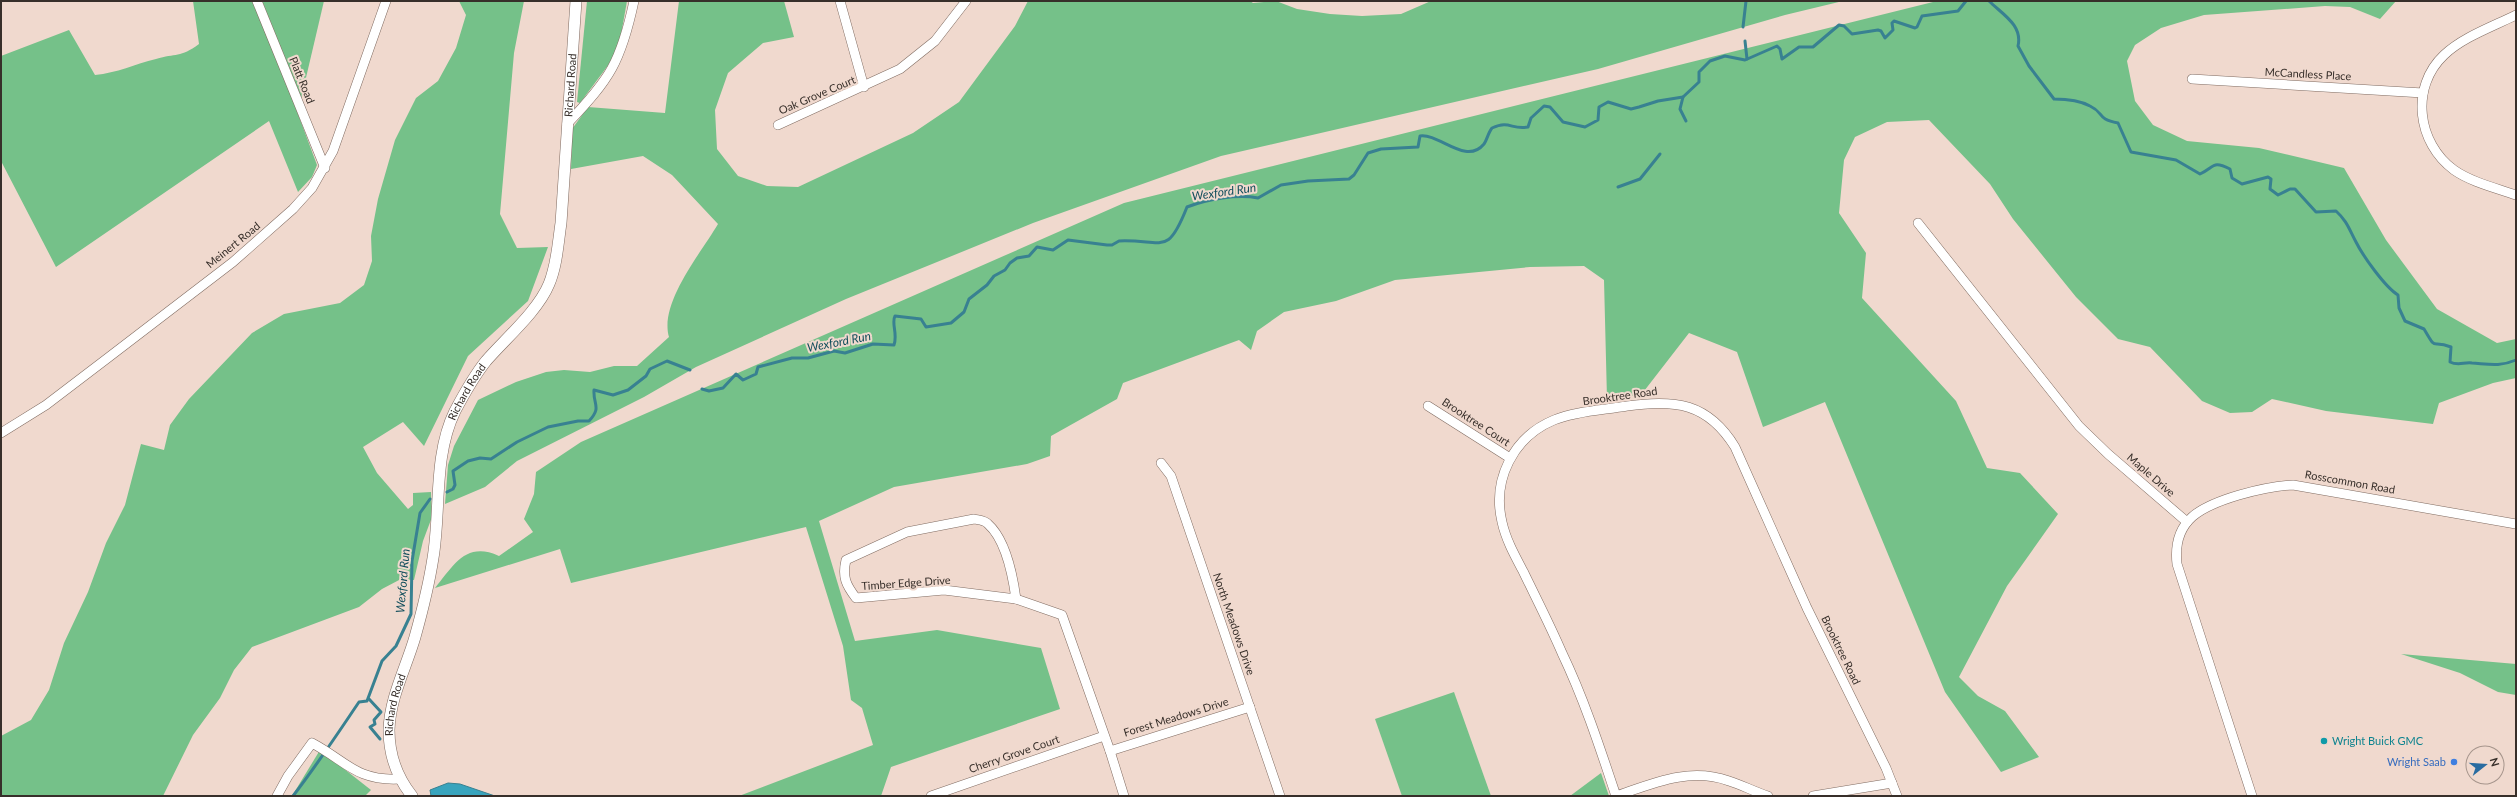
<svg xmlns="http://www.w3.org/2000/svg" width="2517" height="797" font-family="Lato,sans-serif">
  <rect width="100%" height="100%" fill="#f0d9ce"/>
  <!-- green -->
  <g fill="#75c189">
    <path d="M193 1H254L257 4 317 165 312 177 298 192 269 121 56 267 1 161V56L69 30 95 75C117 73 135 64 156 59 176 53 180 58 199 44Z"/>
    <polygon points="262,1 324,1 301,99"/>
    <polygon points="459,1 524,1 514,53 500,214 517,248 548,247 528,301 468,356 424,446 403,422 363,447 377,473 408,509 413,505 413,493 431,492 432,517 423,541 414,580 401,579 382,589 359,607 252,647 234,670 220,698 193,735 163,796 1,796 1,736 31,720 49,690 64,643 88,592 106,543 125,505 141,444 164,450 170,425 189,399 252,333 284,314 340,303 364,285 372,261 371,236 378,199 395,140 416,98 438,81 456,48 466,15"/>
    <polygon points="587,1 627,1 618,52 580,103 577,102"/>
    <path d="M679 1H784L794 37 763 43 728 73 715 110 717 149 738 176 767 186 798 187 913 133 959 102 1015 26 1028 1H1250L1253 3 1276 1 1297 9 1330 14 1362 16 1401 14 1431 1H1843L1785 15 1598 69 1221 156 1033 223 846 299 696 367 644 397 517 461 485 487 445 504 448 465 454 446 478 400 516 382 546 372 564 370 590 372 614 366H637L669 337C659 303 701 253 718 224L672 175 643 156 571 169 572 129 588 107 665 113Z"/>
    <path d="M1937 1H2396L2380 19 2350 7 2325 6 2204 15 2161 28 2135 45 2127 61 2135 101 2153 125 2187 141 2259 148 2344 168 2386 240 2437 309 2497 343 2516 339V378L2493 383 2439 403 2433 424 2326 411 2272 399 2252 412 2230 413 2202 401 2150 347 2118 339 2076 297 2013 219 1990 184 1929 120 1887 122 1855 137 1844 160 1839 213 1866 253 1862 298 1956 401 1987 468 2020 473 2058 514 2007 586 1959 677 1978 696 2005 711 2039 757 2001 772 1945 692 1825 402 1763 427 1737 352 1689 333 1641 395 1607 399 1604 280 1584 266 1530 267 1395 280 1336 301 1284 312 1257 331 1251 350 1239 340 1123 383 1117 399 1051 436 1050 456 1027 464 894 487 819 521 855 641 937 630 1041 648 1060 709 891 767 881 796H739L873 745 862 708 851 700 843 646 806 527 571 583 560 549 435 588C454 565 466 541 499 556L533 532 524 519 534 494 536 472 581 442 1124 203Z"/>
    <polygon points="2401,654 2516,664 2516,695 2498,692 2460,673"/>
    <polygon points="1454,692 1491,796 1402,796 1375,719"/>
    <polygon points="320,750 371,790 365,796 292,796"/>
    <polygon points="1601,773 1609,796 1570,796"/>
  </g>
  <!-- water -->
  <polygon fill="#38a4bd" stroke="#388191" points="448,783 460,784 495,796 431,796 430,790"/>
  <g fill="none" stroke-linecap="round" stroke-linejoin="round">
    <!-- stream -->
    <g stroke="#388191" stroke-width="3">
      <path d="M1989 1C2002 14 2023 25 2018 46L2029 66 2054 99C2066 99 2079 100 2090 106 2105 113 2096 119 2118 123L2131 152 2176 160 2200 174C2215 167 2212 160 2230 169L2232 178 2242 184 2268 177 2271 179 2270 189 2278 195 2290 189H2295L2316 212 2336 211C2347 221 2349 229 2356 242 2363 256 2385 287 2398 295L2399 308 2405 321 2424 329C2438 353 2430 339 2451 347L2450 362C2458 366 2464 362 2472 363 2488 364 2500 367 2516 360"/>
      <polyline points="1743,27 1746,1"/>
      <polyline points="1745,41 1747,59"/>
      <polyline points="1683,97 1680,109 1686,121"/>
      <polyline points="1618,187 1640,179 1660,154"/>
      <path d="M702 389 709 391 723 388 736 374 743 380 756 374 758 367 792 358H808L834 351 845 353 873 344 894 345C898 334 891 323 895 316L921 319 926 327 951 323 964 312 969 299 987 285 994 276 1005 270 1010 263 1017 258 1029 256 1037 247 1053 250 1068 240 1107 245H1112L1119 241C1163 239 1167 258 1187 207 1208 199 1237 194 1258 198L1281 185 1308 181 1349 179 1354 175 1368 153 1381 149 1418 147 1420 136C1439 133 1466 166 1484 144 1487 140 1488 133 1492 128 1510 120 1511 130 1528 127L1531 118 1544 106 1550 107 1563 122 1585 127 1598 120 1599 107 1608 102 1631 109 1639 107 1658 101 1683 97 1699 82V72L1710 61 1725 56 1745 60 1777 46 1780 49 1782 59 1799 47H1813L1839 25 1844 26 1852 34 1878 30 1881 31 1885 38 1893 30 1892 23 1894 21 1915 28 1917 27 1922 16 1958 11 1966 1"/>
      <path d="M447 492 453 489 455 485 453 471 468 461 480 458 491 459 517 442 548 427 578 421H589C602 407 593 405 594 390L613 395 628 390 646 376 650 369 667 361 690 370"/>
      <polyline points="369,699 381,712 374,720 375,724 370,727 380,739"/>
      <path d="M293 796C317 765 338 733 359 702L367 701 382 661 396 646 411 614 412 561 420 513 430 499"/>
    </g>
    <!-- minor casing -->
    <g stroke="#806c62" stroke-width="10">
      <g id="minor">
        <polyline points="257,1 325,168"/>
        <polyline points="840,1 864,87"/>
        <path d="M2516 15C2492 27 2463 37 2444 55 2410 87 2417 143 2454 170 2471 182 2496 188 2516 195"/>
        <polyline points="2192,79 2423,93"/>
        <path d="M567 124C610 79 621 62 634 1"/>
        <polyline points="778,125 900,69 935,41 966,1"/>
        <polyline points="1918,223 2079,426 2108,454 2187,522"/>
        <polyline points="1428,406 1510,458"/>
        <polyline points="1,433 46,405 109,357 233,262 293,209 312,188 333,151 386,1"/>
        <polyline points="1161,463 1171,476 1280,796"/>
        <path d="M974 519C978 520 985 520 988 524 1006 540 1013 577 1016 599L944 590 856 598C846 585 842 577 846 560L907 532Z"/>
        <polyline points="1016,599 1062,615 1110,751 1124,796"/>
        <polyline points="1110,751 1250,707"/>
        <path d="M277 796 288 776 312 743C346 761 356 781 399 779"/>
        <polyline points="931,796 1104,736"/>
        <path d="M1616 796C1600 748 1584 699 1562 653 1550 625 1536 598 1523 571 1515 556 1506 540 1502 522 1492 480 1513 437 1554 420 1576 411 1604 410 1627 406 1675 399 1708 403 1735 447L1807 608 1886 768 1897 796"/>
        <path d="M1616 796C1654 783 1689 767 1729 781 1742 785 1755 792 1768 796"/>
        <polyline points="1813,796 1892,783"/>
        <path d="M2252 796 2177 564C2172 519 2202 506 2239 495 2257 490 2274 486 2293 485L2516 524"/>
      </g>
    </g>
    <!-- tertiary casing -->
    <g stroke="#806c62" stroke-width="12">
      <g id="tertiary">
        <path id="s1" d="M412 796C397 777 389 755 389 730 390 697 406 668 415 637 422 612 429 584 433 558 441 511 433 456 455 411 464 394 474 376 486 361 505 339 538 311 549 284 557 265 558 243 561 223L576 1"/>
      </g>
    </g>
    <!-- minor -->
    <use href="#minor" stroke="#fff" stroke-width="9"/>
    <!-- tertiary -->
    <use href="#tertiary" stroke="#fff" stroke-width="11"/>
  </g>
  <!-- markers -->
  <circle fill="#0f9aa8" stroke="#f0d9ce" stroke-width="1.5" cx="2324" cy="741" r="4"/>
  <circle fill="#3f7fe0" stroke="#f0d9ce" stroke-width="1.5" cx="2454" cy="762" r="4"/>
  <g text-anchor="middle" stroke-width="4" stroke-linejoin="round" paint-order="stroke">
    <!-- street labels -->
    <g font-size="11" fill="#372f2a" stroke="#f0d9ce">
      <text transform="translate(2308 74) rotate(3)" y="4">McCandless Place</text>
      <text transform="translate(302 80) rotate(68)" y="4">Platt Road</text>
      <text dy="4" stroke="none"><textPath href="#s1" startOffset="758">Richard Road</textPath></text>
      <text transform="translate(817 95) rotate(-23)" y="4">Oak Grove Court</text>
      <text transform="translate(233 245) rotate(-39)" y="4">Meinert Road</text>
      <text dy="4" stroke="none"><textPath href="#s1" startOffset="421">Richard Road</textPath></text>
      <text transform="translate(1620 396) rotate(-8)" y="4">Brooktree Road</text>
      <text transform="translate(1476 422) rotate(33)" y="4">Brooktree Court</text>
      <text transform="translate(2151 475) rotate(41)" y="4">Maple Drive</text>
      <text transform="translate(2350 482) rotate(10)" y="4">Rosscommon Road</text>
      <text transform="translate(906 583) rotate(-4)" y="4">Timber Edge Drive</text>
      <text transform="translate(1234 624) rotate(71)" y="4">North Meadows Drive</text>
      <text transform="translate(1841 650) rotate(64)" y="4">Brooktree Road</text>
      <text dy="4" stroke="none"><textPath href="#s1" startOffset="97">Richard Road</textPath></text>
      <text transform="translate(1176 717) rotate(-17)" y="4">Forest Meadows Drive</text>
      <text transform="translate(1014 754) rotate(-19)" y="4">Cherry Grove Court</text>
    </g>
    <!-- culture labels -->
    <g font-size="11" fill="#0d838f" stroke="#f0d9ce" text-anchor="start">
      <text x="2332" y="745">Wright Buick GMC</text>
    </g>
    <!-- shop labels -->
    <g font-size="11" fill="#366cbe" stroke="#f0d9ce" text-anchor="end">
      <text x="2446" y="766">Wright Saab</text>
    </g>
    <!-- water labels -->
    <g font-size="12" font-style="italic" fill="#104d5b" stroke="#f0d9ce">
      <text transform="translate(1224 192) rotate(-8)" y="4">Wexford Run</text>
      <text transform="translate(839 342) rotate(-11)" y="4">Wexford Run</text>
      <text transform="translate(403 581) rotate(-85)" y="4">Wexford Run</text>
    </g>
  </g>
  <!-- border -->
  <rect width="2517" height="797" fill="none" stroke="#372f2a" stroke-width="4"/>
  <!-- north arrow -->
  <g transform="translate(2485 765) rotate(73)"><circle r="19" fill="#f0d9ce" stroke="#a6958c"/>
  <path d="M0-3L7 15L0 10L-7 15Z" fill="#296ca1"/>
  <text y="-6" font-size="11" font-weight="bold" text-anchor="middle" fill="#372f2a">N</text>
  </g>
</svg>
